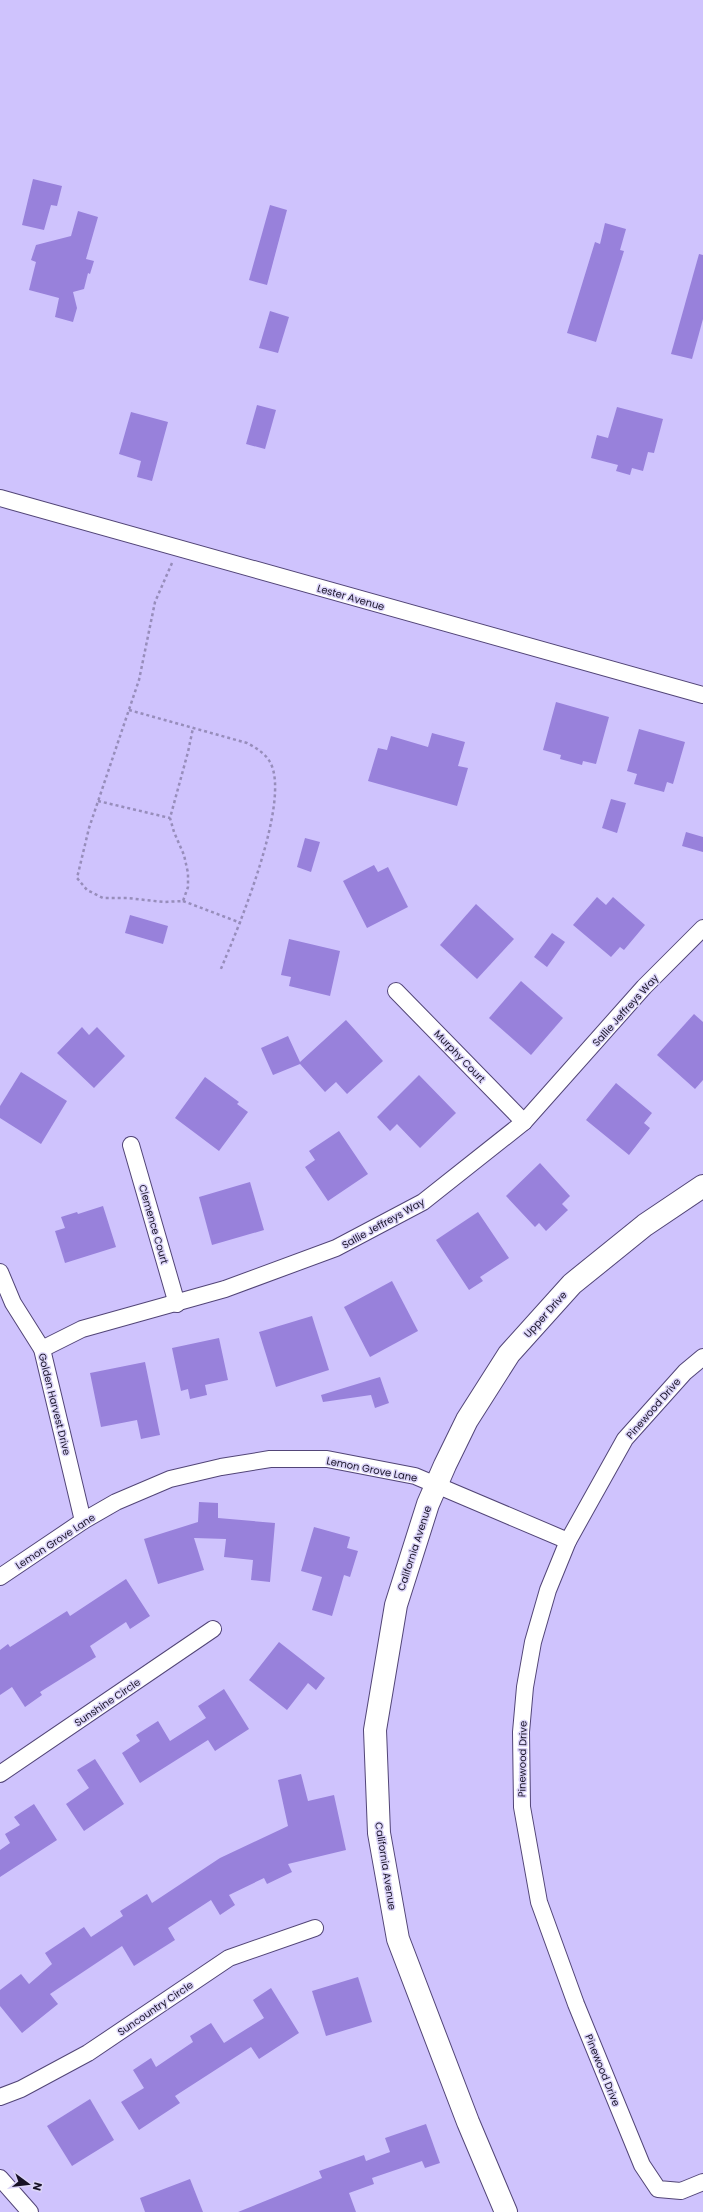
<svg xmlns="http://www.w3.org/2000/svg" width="703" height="2212" font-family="Poppins,sans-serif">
  <rect width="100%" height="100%" fill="#cfc3fd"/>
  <!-- building -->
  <g fill="#9881db">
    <polygon points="33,179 62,186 57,206 51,205 44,230 22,225"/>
    <polygon points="270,205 287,210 267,285 249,280"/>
    <polygon points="78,211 98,217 86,259 94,261 90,274 88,273 84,289 73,292 77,308 73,322 55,317 59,298 29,290 36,262 31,260 36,245 71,236"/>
    <polygon points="605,223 626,229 620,250 624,251 596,342 567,333 595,242 600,244"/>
    <polygon points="699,254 703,255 703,319 692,359 671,354"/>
    <polygon points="270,311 289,317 278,353 259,348"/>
    <polygon points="257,405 276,410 265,449 246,444"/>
    <polygon points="617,407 663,419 654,453 648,452 643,471 632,468 630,475 616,471 618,465 591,458 597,435 608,438"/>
    <polygon points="131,412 168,422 152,481 137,477 141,461 119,454"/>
    <polygon points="556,702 609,717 596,764 583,761 582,765 560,759 561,755 543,750"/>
    <polygon points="639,729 685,742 673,784 667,782 664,792 634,784 637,774 627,771"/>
    <polygon points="432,733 465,742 458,766 468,768 457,806 368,781 378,748 387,750 391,736 428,747"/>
    <polygon points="611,799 626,803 617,833 602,828"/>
    <polygon points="686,832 703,837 703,852 682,846"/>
    <polygon points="305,838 320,842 311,872 297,867"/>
    <polygon points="374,865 378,872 388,867 408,907 367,928 343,881"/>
    <polygon points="597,897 606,905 613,897 645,925 624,950 620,947 611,957 573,925"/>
    <polygon points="476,904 514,939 477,979 440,945"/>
    <polygon points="130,915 168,926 163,944 125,933"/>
    <polygon points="552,933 565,942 547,967 534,957"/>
    <polygon points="289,939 340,951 330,996 289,986 291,977 281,975"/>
    <polygon points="521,981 563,1018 531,1055 489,1018"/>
    <polygon points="694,1014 703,1022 703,1080 695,1089 657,1055"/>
    <polygon points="346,1020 383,1061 347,1094 336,1082 325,1092 300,1064 273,1075 261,1048 288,1036 300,1062"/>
    <polygon points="82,1027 89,1035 97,1027 125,1056 94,1088 57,1053"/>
    <polygon points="21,1072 67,1101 41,1144 0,1118 0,1106"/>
    <polygon points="419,1075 456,1113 420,1148 397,1124 390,1131 377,1117"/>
    <polygon points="205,1077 239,1102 237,1104 248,1112 219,1151 175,1118"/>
    <polygon points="616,1083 652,1113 644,1123 650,1128 629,1155 586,1120"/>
    <polygon points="339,1131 368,1174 328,1201 305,1167 315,1160 309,1151"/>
    <polygon points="540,1163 570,1196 562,1204 568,1210 546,1231 539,1223 535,1227 506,1196"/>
    <polygon points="250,1182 264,1230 212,1245 199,1197"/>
    <polygon points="103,1206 116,1247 65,1263 55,1231 65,1228 61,1217 77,1212 78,1214"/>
    <polygon points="478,1212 509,1258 480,1277 483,1281 469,1290 436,1240"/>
    <polygon points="392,1281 418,1331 370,1357 344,1307"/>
    <polygon points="312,1316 329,1370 276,1387 259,1332"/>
    <polygon points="219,1338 228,1380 205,1385 207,1395 190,1399 188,1389 181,1391 172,1348"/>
    <polygon points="145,1362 160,1435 141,1439 137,1420 101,1427 90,1373"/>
    <polygon points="380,1377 389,1403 375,1408 371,1395 323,1402 321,1395"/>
    <polygon points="199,1502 218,1503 218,1518 275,1523 270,1582 251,1580 253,1560 224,1557 226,1539 194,1538 204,1570 158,1584 144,1539 198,1522"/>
    <polygon points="314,1527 350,1537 347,1548 358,1551 350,1577 344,1575 332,1616 312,1610 322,1577 301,1571"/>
    <polygon points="126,1579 150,1616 130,1629 126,1622 90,1646 96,1657 40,1692 42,1695 25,1707 12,1687 0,1695 0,1650 8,1644 10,1647 67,1611 70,1616"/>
    <polygon points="279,1642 325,1678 316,1690 308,1683 287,1710 249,1680"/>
    <polygon points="224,1689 249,1729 215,1751 208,1740 140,1783 122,1753 140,1741 136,1735 158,1721 170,1741 206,1718 198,1706"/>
    <polygon points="95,1759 124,1804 84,1831 66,1804 89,1788 77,1770"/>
    <polygon points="301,1774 308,1801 334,1795 346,1850 288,1864 292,1872 267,1884 264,1878 229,1895 235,1905 220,1915 211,1900 168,1928 175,1940 134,1966 122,1946 50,1994 58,2004 22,2033 0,2006 0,1990 21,1974 29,1984 52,1964 45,1953 84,1927 91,1937 123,1916 120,1911 147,1894 152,1903 220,1858 288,1826 278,1780"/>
    <polygon points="34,1804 57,1840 0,1877 0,1850 10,1843 5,1834 20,1825 14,1817"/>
    <polygon points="358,1977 372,2022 326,2036 312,1991"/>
    <polygon points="271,1988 299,2033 259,2059 251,2047 175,2096 180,2103 139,2130 121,2102 144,2088 133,2070 151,2058 156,2067 193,2042 190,2036 211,2023 224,2043 264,2018 253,2000"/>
    <polygon points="90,2099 114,2140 72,2166 47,2126"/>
    <polygon points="426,2124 440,2163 425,2168 422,2161 372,2178 374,2184 349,2193 356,2212 238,2212 322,2178 319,2171 364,2155 366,2161 390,2152 385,2138"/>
    <polygon points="190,2179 203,2212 145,2212 140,2198"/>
  </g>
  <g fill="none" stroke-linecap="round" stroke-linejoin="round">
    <!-- minor casing -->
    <g stroke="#524577" stroke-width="18">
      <g id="minor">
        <polyline points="0,498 703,695"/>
        <polyline points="396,991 524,1122"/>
        <polyline points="131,1145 177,1304"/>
        <polyline points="0,1272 13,1303 42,1349 83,1521"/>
        <polyline points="42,1349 82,1329 225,1289 336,1248 423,1202 524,1122 644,987 703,928"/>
        <polyline points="703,1357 685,1372 625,1439 568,1541 548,1590 533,1642 525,1687 521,1732 522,1807 539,1902 576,2004 642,2165 658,2189 681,2191 703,2182"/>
        <polyline points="0,1577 83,1521 116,1502 170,1479 221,1467 270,1459 327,1459 415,1476 568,1541"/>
        <polyline points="0,1774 213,1629"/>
        <polyline points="0,2097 21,2089 88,2053 229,1958 315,1928"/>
        <polyline points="0,2178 30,2212"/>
      </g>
    </g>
    <!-- secondary casing -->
    <g stroke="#524577" stroke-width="24">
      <polyline id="secondary" points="506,2212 468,2122 398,1939 379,1833 375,1730 396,1605 428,1504 445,1465 467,1420 509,1354 572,1284 645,1225 703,1186"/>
    </g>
    <!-- path -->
    <g stroke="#978dbb" stroke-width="2.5" stroke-dasharray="3 3" stroke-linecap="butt">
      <polyline points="172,563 155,602 139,680 89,828 77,878 87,890 103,898 127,898 164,902 183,901 188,887 188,873 184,855 174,832 170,818 188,752 193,728"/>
      <path d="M129 710 247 743C256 748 265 753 270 762 292 801 237 931 220 971"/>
      <polyline points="98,801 170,818"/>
      <polyline points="183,901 241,923"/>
    </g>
    <!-- minor -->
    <use href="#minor" stroke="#fff" stroke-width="16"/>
    <!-- secondary -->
    <use href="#secondary" stroke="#fff" stroke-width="22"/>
  </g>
  <g text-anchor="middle" stroke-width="3" stroke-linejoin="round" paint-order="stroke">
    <!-- street labels -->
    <g font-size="10" fill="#171226" stroke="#dbd4f8">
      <text transform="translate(351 597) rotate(16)" y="4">Lester Avenue</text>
      <text transform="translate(625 1010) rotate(-48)" y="4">Sallie Jeffreys Way</text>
      <text transform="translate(460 1056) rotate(46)" y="4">Murphy Court</text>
      <text transform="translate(383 1223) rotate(-29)" y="4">Sallie Jeffreys Way</text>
      <text transform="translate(154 1224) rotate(74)" y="4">Clemence Court</text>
      <text transform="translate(545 1314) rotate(-48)" y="4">Upper Drive</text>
      <text transform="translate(55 1404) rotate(76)" y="4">Golden Harvest Drive</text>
      <text transform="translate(653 1408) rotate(-49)" y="4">Pinewood Drive</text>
      <text transform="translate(372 1469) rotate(11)" y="4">Lemon Grove Lane</text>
      <text transform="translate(55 1541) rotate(-33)" y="4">Lemon Grove Lane</text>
      <text transform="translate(414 1548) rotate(-72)" y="4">California Avenue</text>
      <text transform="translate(107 1702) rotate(-34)" y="4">Sunshine Circle</text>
      <text transform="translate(522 1759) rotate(-89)" y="4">Pinewood Drive</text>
      <text transform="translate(386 1866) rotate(81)" y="4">California Avenue</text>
      <text transform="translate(155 2008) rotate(-34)" y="4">Suncountry Circle</text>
      <text transform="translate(603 2070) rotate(68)" y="4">Pinewood Drive</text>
    </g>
  </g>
  <!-- north arrow -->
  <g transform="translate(28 2184) rotate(105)" stroke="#dbd4f8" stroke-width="3" paint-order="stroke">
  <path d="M0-3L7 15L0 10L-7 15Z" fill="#171226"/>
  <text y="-6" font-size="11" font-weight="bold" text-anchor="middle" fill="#171226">N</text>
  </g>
</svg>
